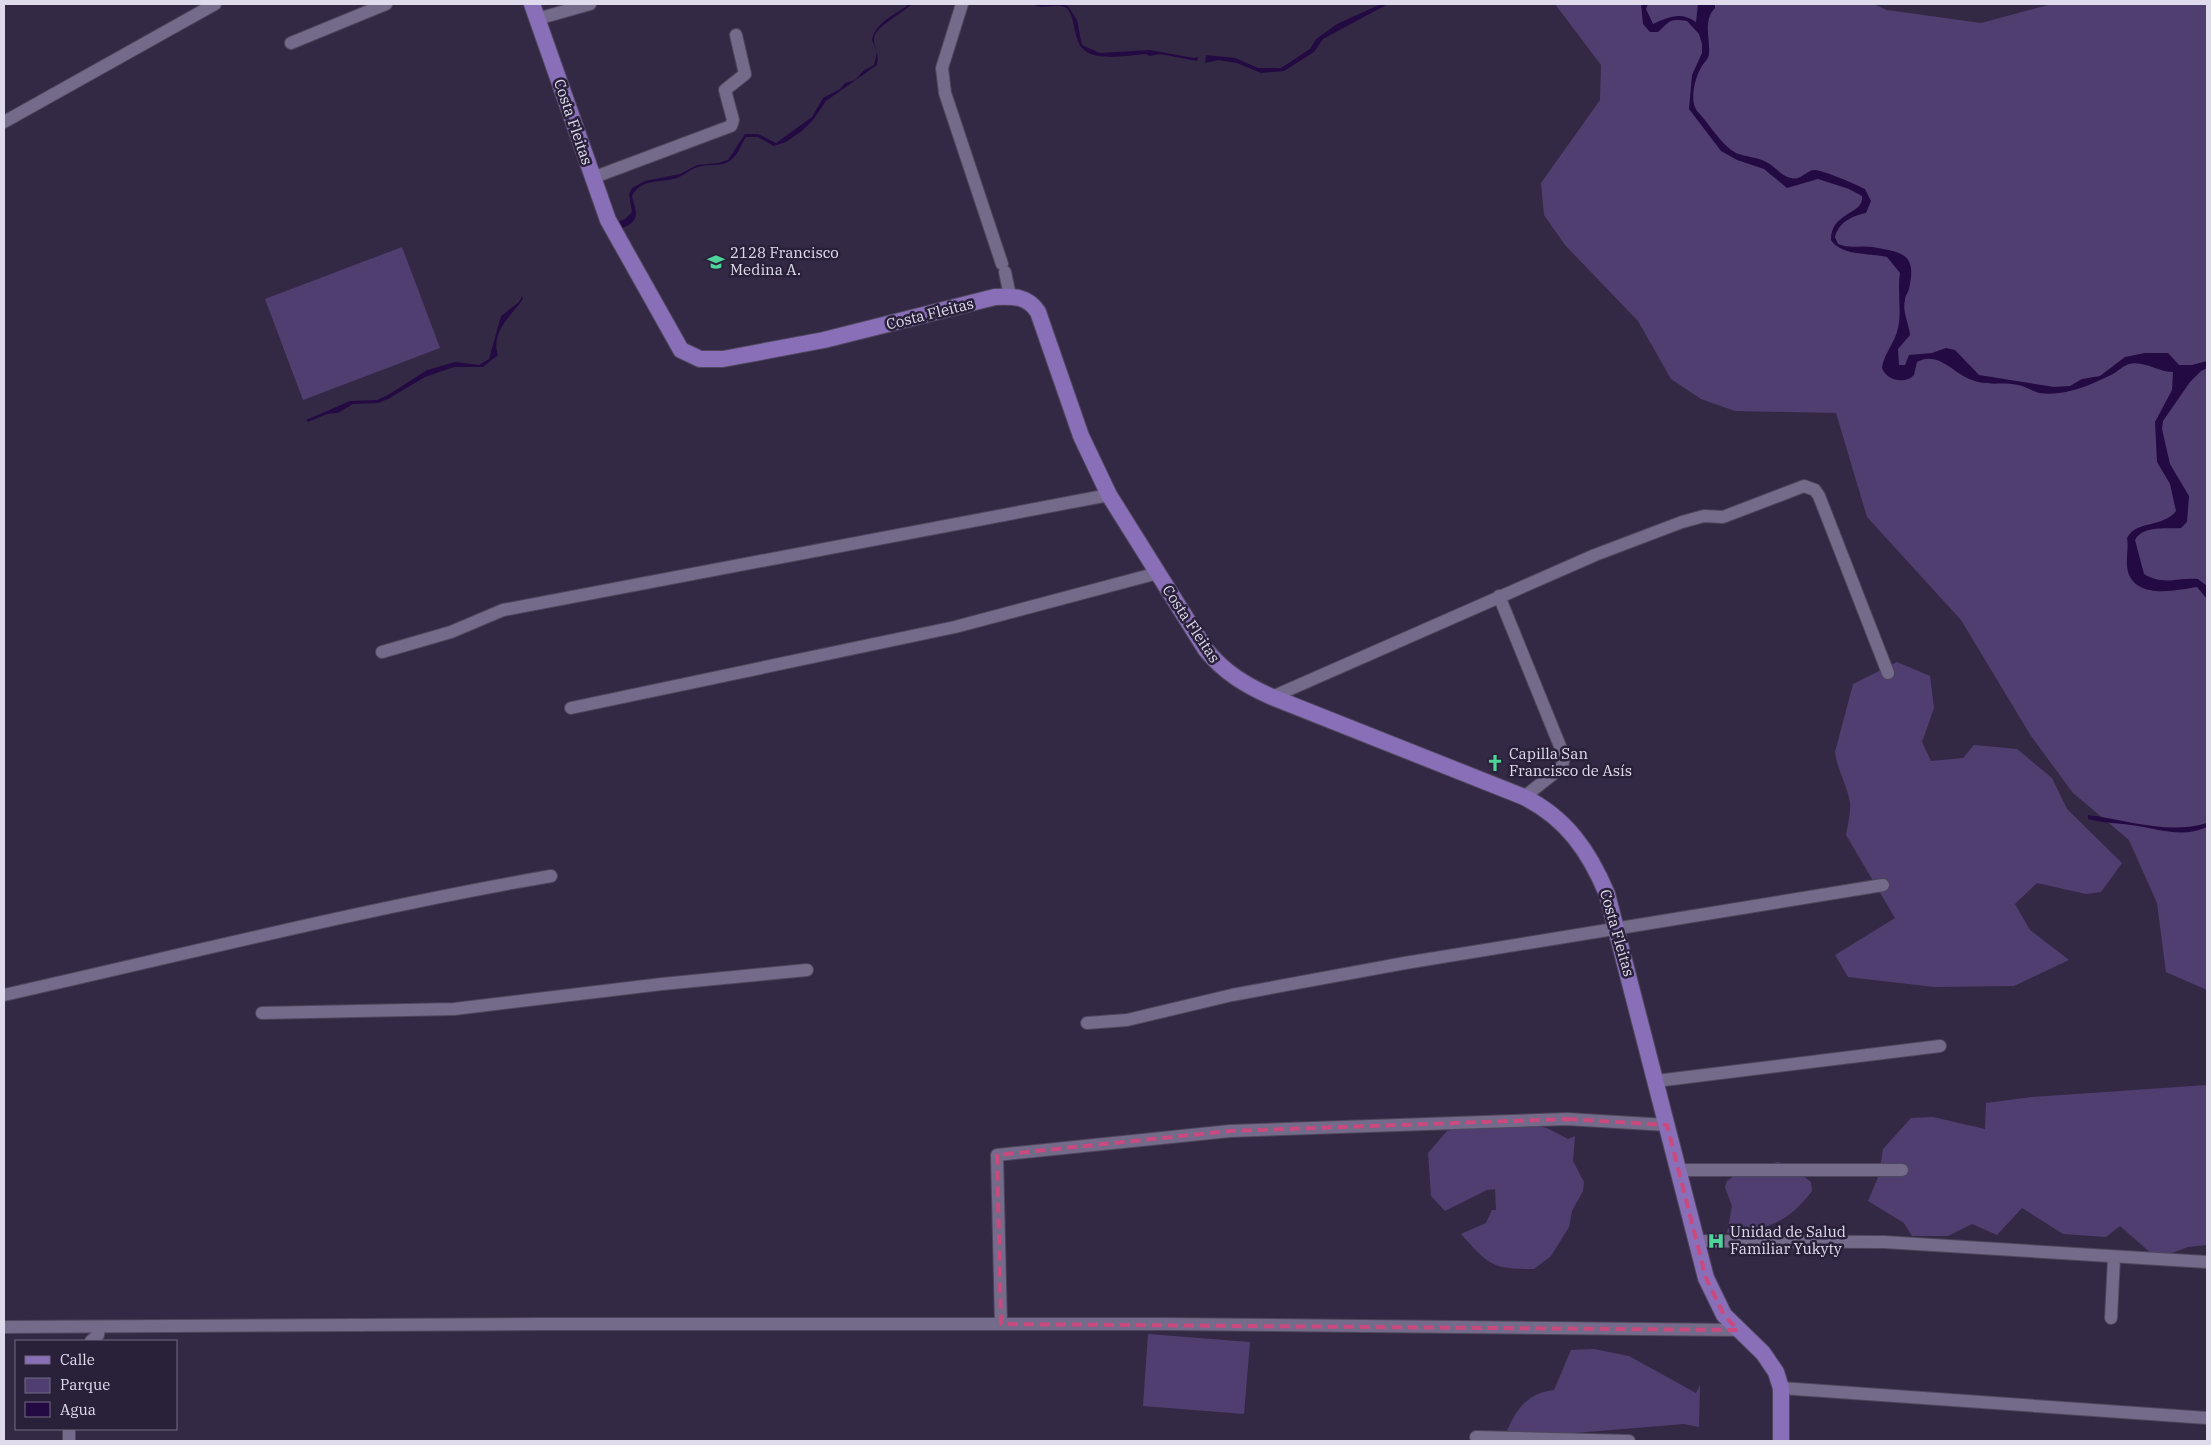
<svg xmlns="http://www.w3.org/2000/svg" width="2211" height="1445" font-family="'IBM Plex Serif',serif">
  <rect width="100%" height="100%" fill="#332944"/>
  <!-- green -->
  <g fill="#513e71">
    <polygon points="1555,4 1873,4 1887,10 1981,23 2052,4 2207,4 2207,990 2166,972 2157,903 2129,840 2073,793 2031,736 1961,620 1867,517 1836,413 1735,411 1701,399 1671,379 1638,321 1565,245 1544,215 1541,183 1600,100 1601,65"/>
    <polygon points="402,247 440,348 303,400 265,299"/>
    <path d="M1897 662 1930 676 1934 708 1922 742 1931 761 1963 758 1974 745 2017 749 2052 778 2067 809 2122 863 2101 892 2086 894 2037 883 2015 904 2030 930 2069 960 2014 986 1934 987 1848 977 1835 955 1895 918 1846 835C1848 824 1851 813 1850 802 1847 785 1837 769 1835 752L1853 684Z"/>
    <polygon points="2207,1085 2207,1245 2188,1247 2172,1253 2152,1254 2120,1226 2106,1237 2063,1234 2022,1208 1997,1235 1972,1224 1948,1236 1912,1236 1904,1223 1868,1201 1879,1175 1883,1149 1911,1118 1933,1117 1985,1129 1986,1103 2032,1097"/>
    <path d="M1524 1123 1547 1128 1568 1139 1575 1136 1573 1161 1584 1182 1583 1191 1572 1211 1569 1227 1551 1256 1534 1269C1491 1269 1489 1265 1461 1234L1486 1223 1492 1210H1496L1495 1189 1487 1190 1445 1211 1431 1196 1428 1153 1447 1131 1482 1124Z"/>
    <path d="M1778 1162 1789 1165 1811 1182 1812 1191C1787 1224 1766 1230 1727 1233L1732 1206 1725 1187 1727 1181 1745 1169Z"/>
    <polygon points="1148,1334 1250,1342 1244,1414 1143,1406"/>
    <path d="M1594 1349 1629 1356 1696 1393 1700 1385 1699 1427 1684 1424 1550 1435 1507 1431C1517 1408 1528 1393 1554 1390L1571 1350Z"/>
  </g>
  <!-- water -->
  <g fill="#240a42">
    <path d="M909 4H912C903 13 875 27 874 38 873 47 880 51 877 65L826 101 813 120 803 130 786 142 774 146 758 137H746C741 144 739 154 731 160 721 168 709 163 698 167 690 169 685 175 677 178 661 183 641 178 632 196 636 213 642 220 621 229L617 222 625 219 632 212 629 194 632 188 645 181 680 174 697 165 718 163 728 160 745 134H758L776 143 812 117 823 98 840 89 845 83 855 80 864 70 874 65 877 52 872 40C876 21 896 15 909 4Z"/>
    <path d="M1032 4C1043 5 1058 2 1068 6L1077 20 1082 45 1100 53 1150 50 1194 58 1198 57 1197 61 1160 54 1150 56 1146 54C1127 55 1086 65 1078 41 1073 29 1075 19 1067 8 1055 2 1044 11 1032 4Z"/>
    <polygon points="1381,4 1388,4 1323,39 1314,52 1284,71 1261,73 1237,63 1218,60 1205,63 1206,55 1235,58 1258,68 1281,68 1310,49 1316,39 1337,24"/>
    <path d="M1641 4H1648L1646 9 1653 24C1668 17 1681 11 1696 22L1698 4H1715V8C1703 20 1710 38 1709 53 1709 59 1705 61 1702 66 1695 77 1689 100 1697 111 1710 124 1720 144 1736 153 1746 157 1757 157 1766 162 1775 166 1781 176 1791 178 1801 181 1806 170 1815 170 1823 170 1857 185 1865 189L1871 201 1866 213C1852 216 1839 222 1835 237L1838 244C1850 249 1860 245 1873 247 1903 253 1917 253 1909 289 1908 293 1905 296 1905 300 1902 312 1909 323 1910 335L1898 349 1899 365H1905L1909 355 1932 353 1946 348 1955 350 1979 375 2054 387 2070 386 2082 379 2100 376 2125 357 2145 353H2168L2179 365H2192L2207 361V368L2201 371 2190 382 2163 421 2162 429 2170 464 2189 496 2187 522 2181 528C2166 529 2143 525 2135 540L2144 574C2163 586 2178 577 2198 579L2207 586V599L2197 587C2177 590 2137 600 2128 572 2125 560 2129 550 2127 538 2136 520 2163 528 2176 511L2170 484 2157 462 2155 422 2172 390 2173 372C2158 372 2144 360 2129 364 2123 366 2118 371 2113 374 2091 385 2064 397 2039 393 2032 391 2025 386 2018 385 1998 381 1987 388 1965 377 1949 368 1936 352 1917 362L1914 375C1905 385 1886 380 1882 368 1884 353 1895 343 1898 328 1902 310 1897 291 1900 273L1887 257C1870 253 1841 256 1831 240 1831 211 1865 215 1862 196L1849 189 1818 179 1787 188 1764 169 1737 160 1721 151 1689 109 1692 75 1702 53V44L1699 34 1687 21C1669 18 1670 21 1658 32H1650L1643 24Z"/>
    <path d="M522 296 523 299C512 315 490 332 498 355L483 367H454L425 377 388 399 378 403 353 404 338 413 327 414 308 422 306 420 350 401 377 400 388 395 427 370 455 362 479 365 489 359 501 316 519 302Z"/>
    <path d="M2088 815C2127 820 2169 835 2207 823V827C2181 839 2157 828 2131 825 2116 823 2102 823 2088 819Z"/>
  </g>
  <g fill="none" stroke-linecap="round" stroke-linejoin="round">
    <!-- minor casing -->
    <g stroke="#4e465c" stroke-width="14">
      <g id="minor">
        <polyline points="962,4 942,68 945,93 1002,264"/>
        <polyline points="537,19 590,4"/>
        <polyline points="291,43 386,4"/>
        <polyline points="4,122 215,4"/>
        <polyline points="592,178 731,126 733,120 725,90 745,74 736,35"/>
        <polyline points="1005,272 1010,296"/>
        <polyline points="1499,596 1564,756 1562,767 1524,797"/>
        <polyline points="382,652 451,632 503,610 1109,495"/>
        <polyline points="1272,697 1595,555 1682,522 1704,516 1723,517 1804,486 1815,490 1819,496 1888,673"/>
        <polyline points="571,708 955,627 1158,573"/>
        <path d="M4 995C186 954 367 908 551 876"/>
        <polyline points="262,1013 454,1009 662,984 807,970"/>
        <polyline points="1087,1023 1127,1020 1232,995 1405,963 1883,885"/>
        <polyline points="1656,1081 1940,1046"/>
        <polyline points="1678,1170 1902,1170"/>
        <polyline points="1696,1241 1884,1242 2207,1262"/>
        <polyline points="2111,1318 2114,1258"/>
        <polyline points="1001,1324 997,1155 1230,1131 1567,1119 1667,1125"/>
        <polyline points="4,1327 539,1324 1165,1324 1738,1330"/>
        <polyline points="91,1341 98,1335 99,1327"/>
        <polyline points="1781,1388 2207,1418"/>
        <polyline points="69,1429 69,1441"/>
        <polyline points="1476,1437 1629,1441"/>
      </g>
    </g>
    <!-- major casing -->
    <g stroke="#4e465c" stroke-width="18">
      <path id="major" d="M532 4 608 220 681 350 700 359H723L824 340 995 297C1013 296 1028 296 1038 312L1081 436 1109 495 1206 650C1224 672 1245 685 1272 697L1524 797C1566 818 1589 851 1607 894L1706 1278 1724 1315 1763 1353 1776 1372 1781 1388V1441"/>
    </g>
    <!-- minor -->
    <use href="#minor" stroke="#746a89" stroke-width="12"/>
    <!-- major -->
    <use href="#major" stroke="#896fb7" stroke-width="16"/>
  </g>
  <!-- marked area -->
  <path fill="none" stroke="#ca497f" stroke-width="4" stroke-dasharray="10 6" stroke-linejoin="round" d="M1567 1119 1667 1125 1706 1278 1724 1315 1738 1330 1001 1324 997 1155 1230 1131Z"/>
  <!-- icons -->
  <defs>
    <g id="school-bare" transform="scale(1.35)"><path d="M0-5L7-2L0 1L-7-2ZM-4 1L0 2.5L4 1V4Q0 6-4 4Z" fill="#4ed399" stroke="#29203a" stroke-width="2.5" paint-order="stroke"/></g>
    <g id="church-bare" transform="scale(1.35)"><path d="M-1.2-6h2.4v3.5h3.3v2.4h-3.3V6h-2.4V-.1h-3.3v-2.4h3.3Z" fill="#4ed399" stroke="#29203a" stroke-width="2.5" paint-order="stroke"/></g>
    <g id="hospital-bare" transform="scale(1.35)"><path d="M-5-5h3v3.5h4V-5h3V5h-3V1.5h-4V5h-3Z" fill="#4ed399" stroke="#29203a" stroke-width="2.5" paint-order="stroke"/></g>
  </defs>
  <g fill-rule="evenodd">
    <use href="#school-bare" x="716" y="262"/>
    <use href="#church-bare" x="1495" y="763"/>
    <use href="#hospital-bare" x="1716" y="1241"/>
  </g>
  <g text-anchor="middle" stroke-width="5" stroke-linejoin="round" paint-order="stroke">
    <!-- street labels -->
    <g font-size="15" fill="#e0dbec" stroke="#29203a">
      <text transform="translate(573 122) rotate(71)" y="5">Costa Fleitas</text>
      <text transform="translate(930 314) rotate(-14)" y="5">Costa Fleitas</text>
      <text transform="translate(1191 624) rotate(56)" y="5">Costa Fleitas</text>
      <text transform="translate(1617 933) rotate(74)" y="5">Costa Fleitas</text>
    </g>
    <!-- poi labels -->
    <g font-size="15" fill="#e0dbec" stroke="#29203a" text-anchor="start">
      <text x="730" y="258">2128 Francisco<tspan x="730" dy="17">Medina A.</tspan></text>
      <text x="1509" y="759">Capilla San<tspan x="1509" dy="17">Francisco de Asís</tspan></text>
      <text x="1730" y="1237">Unidad de Salud<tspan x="1730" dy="17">Familiar Yukyty</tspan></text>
    </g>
  </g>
  <!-- border -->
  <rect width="2211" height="1445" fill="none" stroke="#e0dbec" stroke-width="10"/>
  <!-- legend -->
  <rect x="15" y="1340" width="162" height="90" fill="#29203a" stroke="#726b81"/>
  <rect x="25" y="1356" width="25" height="8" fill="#896fb7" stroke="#726b81"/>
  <text x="60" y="1365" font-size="15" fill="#e0dbec">Calle</text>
  <rect x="25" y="1378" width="25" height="15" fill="#513e71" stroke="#726b81"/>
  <text x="60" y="1390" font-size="15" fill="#e0dbec">Parque</text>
  <rect x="25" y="1402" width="25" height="15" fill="#240a42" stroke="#726b81"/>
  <text x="60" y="1415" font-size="15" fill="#e0dbec">Agua</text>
</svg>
